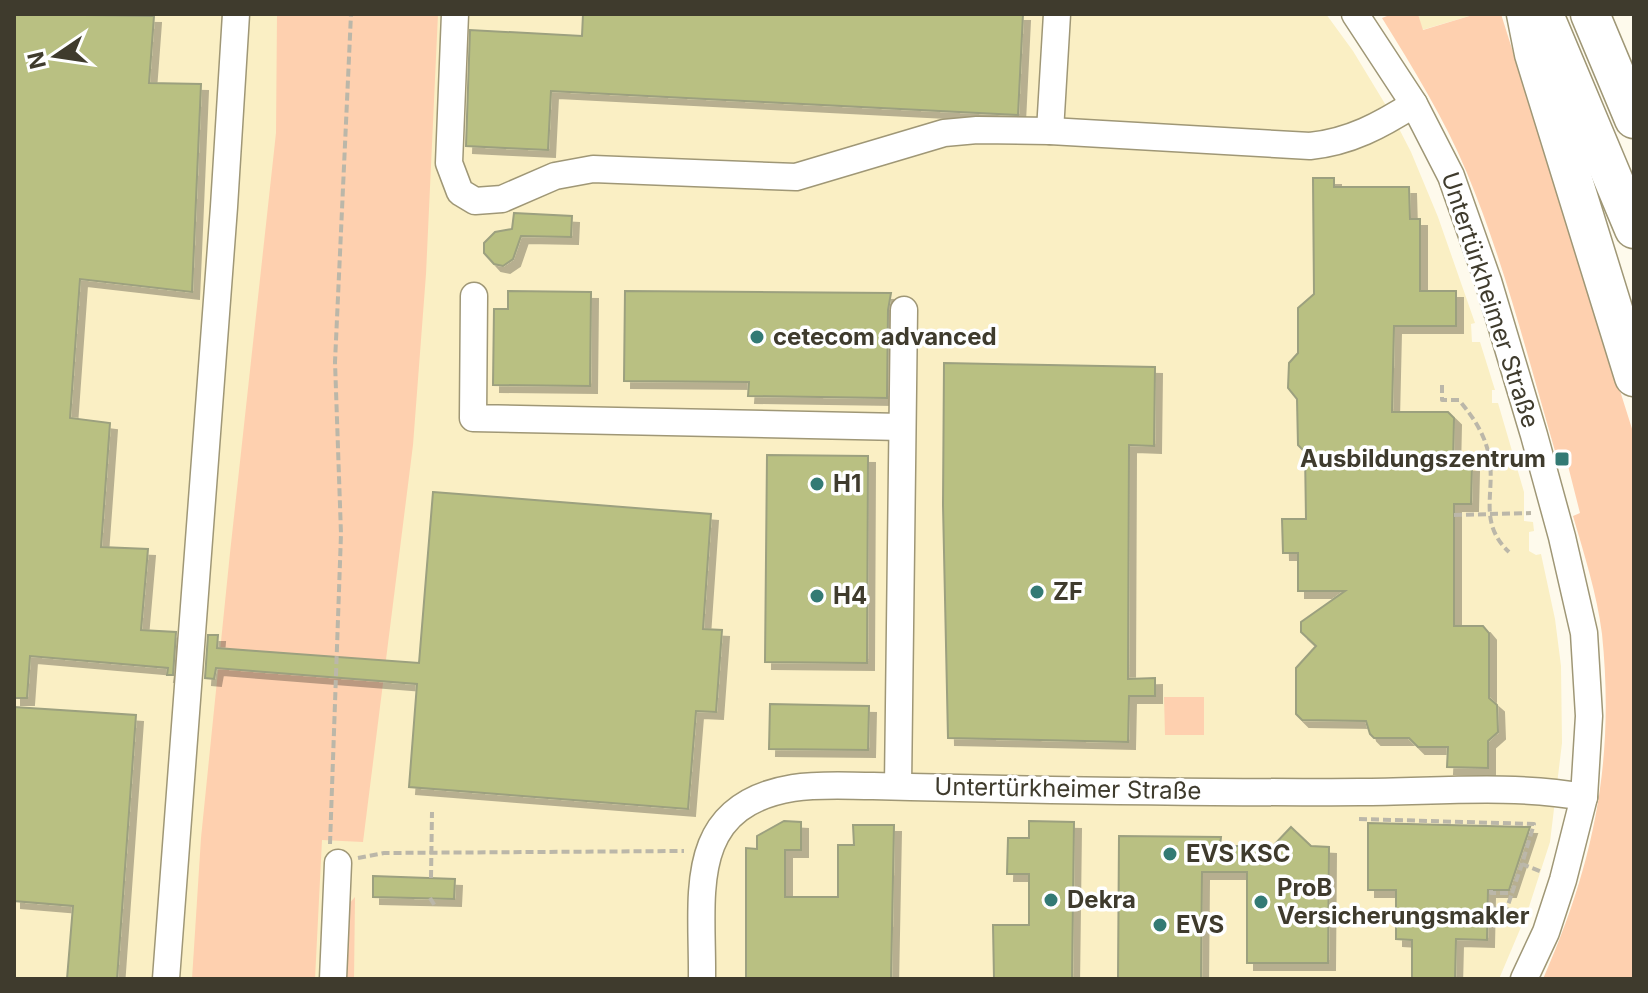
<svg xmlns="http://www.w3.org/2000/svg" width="1648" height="993" font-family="Inter,sans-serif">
  <defs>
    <filter id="shadow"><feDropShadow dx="7" dy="7" stdDeviation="0" flood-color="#0004"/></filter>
  </defs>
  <rect width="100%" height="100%" fill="#fefaec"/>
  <!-- built -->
  <g fill="#faefc4">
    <polygon points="14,14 1326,14 1353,51 1393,117 1411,152 1438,217 1475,323 1471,324 1472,342 1480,342 1495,390 1492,390 1492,403 1498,403 1524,492 1524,521 1533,522 1534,531 1529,532 1529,551 1536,555 1541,554 1555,619 1561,666 1562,743 1550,842 1527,913 1499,979 14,979"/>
    <polygon points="1418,14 1476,14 1422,30"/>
  </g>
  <!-- green -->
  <g fill="#fed0af">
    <polygon points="277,14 438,14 426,274 413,445 363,842 322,840 315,979 192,979 201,838 230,553 276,133"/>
    <path d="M1392 14H1418L1423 30 1476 14H1501L1634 435V979H1543C1594 863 1615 761 1602 634 1597 594 1584 554 1573 516L1580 513 1564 450 1555 451C1528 358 1504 262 1467 173 1444 118 1413 68 1382 18Z"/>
    <polygon points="1164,697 1204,697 1204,735 1165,735"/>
    <polygon points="355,897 354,979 344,979 347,906"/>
  </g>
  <!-- building -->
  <g fill="#b9c082" stroke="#9ca07f" stroke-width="2" filter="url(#shadow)">
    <polygon points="14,14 154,16 149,83 201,84 192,292 80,279 70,418 110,423 101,547 148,549 141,630 176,632 173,675 167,675 168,668 30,656 27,698 14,698"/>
    <polygon points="583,14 1023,14 1018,115 551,91 548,150 466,146 470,30 582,36"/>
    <polygon points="1313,178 1334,178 1334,187 1409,187 1410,219 1420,219 1420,291 1456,291 1456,326 1394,326 1392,412 1448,412 1454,418 1453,464 1472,465 1471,504 1454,504 1454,626 1483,626 1489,633 1489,698 1497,705 1498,732 1488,741 1488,768 1447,767 1448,747 1418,747 1409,738 1374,738 1370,734 1366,721 1302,720 1296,714 1296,668 1316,646 1301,632 1301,622 1345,591 1298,591 1298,553 1283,553 1282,519 1306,519 1305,452 1298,445 1297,399 1288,388 1289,363 1298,353 1298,308 1314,294"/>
    <polygon points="514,213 572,216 571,237 521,236 513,259 503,266 494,264 484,253 484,243 495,232 512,229"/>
    <polygon points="508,291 591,292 590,386 493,385 494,309 508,309"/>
    <polygon points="625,291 891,293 888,310 887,398 748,396 749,382 624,381"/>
    <polygon points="944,363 1155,367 1154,446 1129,445 1128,679 1155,678 1155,696 1129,696 1128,742 948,738 943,505"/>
    <polygon points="767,455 868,456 867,663 765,662"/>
    <polygon points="433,492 711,514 703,629 722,630 716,712 696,711 688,809 409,787 417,684 216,668 214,679 205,678 208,635 218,635 217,648 419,663"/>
    <polygon points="770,704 869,706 868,750 769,749"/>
    <polygon points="14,707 136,715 117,979 67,979 73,906 14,901"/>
    <polygon points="784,821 801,822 801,850 785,850 785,897 838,897 838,845 854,845 853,825 894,825 891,979 746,979 746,848 757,849 757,836"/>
    <polygon points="1029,821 1074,822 1072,979 994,979 993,925 1029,925 1029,874 1007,874 1008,838 1029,838"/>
    <polygon points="1368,823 1530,827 1509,890 1488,890 1487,940 1456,939 1455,979 1412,979 1412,940 1396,939 1396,890 1368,890"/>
    <polygon points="1291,827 1311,846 1329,847 1328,963 1247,963 1247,872 1202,872 1201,979 1118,979 1119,836 1221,837 1220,846 1273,846"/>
    <polygon points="373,876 455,879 454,899 373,897"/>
  </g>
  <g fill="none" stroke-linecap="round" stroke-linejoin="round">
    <!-- minor casing -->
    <g stroke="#9f9776" stroke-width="29">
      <g id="minor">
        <path d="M455 14 449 163 460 192 475 201 502 199 555 176 593 169 796 177 944 133 977 130 1050 131 1310 146C1350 142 1381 125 1414 104"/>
        <polyline points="1355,14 1414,104 1451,176 1488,281 1534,435 1562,537 1584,633 1589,716 1584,797 1563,880 1546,932 1524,979"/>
        <polyline points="1050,131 1057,14"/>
        <polyline points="474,296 473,418 902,427"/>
        <polyline points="898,786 904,310"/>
        <polyline points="166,979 224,207 236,14"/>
        <polyline points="333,979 338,863"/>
        <path d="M702 979C703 895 684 806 793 788 819 784 847 786 873 786 1035 790 1198 793 1360 792 1434 792 1511 784 1584 797"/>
      </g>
    </g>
    <!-- highway casing -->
    <g stroke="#9f9776" stroke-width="41">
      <g id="highway">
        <polyline points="1526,14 1534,54 1634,377"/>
        <polyline points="1590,14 1634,119"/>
        <polyline points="1548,24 1634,229"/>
      </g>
    </g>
    <!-- path -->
    <g stroke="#bbb7a9" stroke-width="4" stroke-dasharray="8 4" stroke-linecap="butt">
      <path d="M1442 385V400H1459C1473 417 1485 434 1489 456 1496 492 1477 522 1509 552"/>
      <polyline points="1454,515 1531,513"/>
      <polyline points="1359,819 1534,824 1522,864 1542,872"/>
      <polyline points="330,844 341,534 335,362 351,14"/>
      <polyline points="358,858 384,853 684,851"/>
      <polyline points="431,878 432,812"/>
      <polyline points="1491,890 1491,893 1512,893 1522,864"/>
      <polyline points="430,898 435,906"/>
      <polyline points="1488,908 1507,908 1512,893"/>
    </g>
    <!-- minor -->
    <use href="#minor" stroke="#fff" stroke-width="26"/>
    <!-- highway -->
    <use href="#highway" stroke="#fff" stroke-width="38"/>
  </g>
  <!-- markers -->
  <g fill="#337a74" stroke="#fff" stroke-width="3">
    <circle cx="757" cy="337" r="8"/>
    <rect x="1554" y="451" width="16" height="16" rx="4"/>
    <circle cx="817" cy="484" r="8"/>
    <circle cx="1037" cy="592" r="8"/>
    <circle cx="817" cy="596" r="8"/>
    <circle cx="1170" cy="854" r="8"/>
    <circle cx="1051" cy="900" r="8"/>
    <circle cx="1261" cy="902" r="8"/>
    <circle cx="1160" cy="925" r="8"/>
  </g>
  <g text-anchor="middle" stroke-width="7" stroke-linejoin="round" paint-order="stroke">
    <!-- street labels -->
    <g font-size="24" fill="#3f3b2d" stroke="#fff">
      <text transform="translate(1490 300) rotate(72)" y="8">Untertürkheimer Straße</text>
      <text transform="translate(1068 789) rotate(1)" y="8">Untertürkheimer Straße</text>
    </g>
    <!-- poi labels -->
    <g font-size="24" font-weight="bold" fill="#3f3b2d" stroke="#fff" text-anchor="start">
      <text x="773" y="345">cetecom advanced</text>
      <text x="1546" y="467" text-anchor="end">Ausbildungszentrum</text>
      <text x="833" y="492">H1</text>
      <text x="1053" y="600">ZF</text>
      <text x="833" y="604">H4</text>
      <text x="1186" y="862">EVS KSC</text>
      <text x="1277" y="896">ProB<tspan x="1277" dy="28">Versicherungsmakler</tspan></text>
      <text x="1067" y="908">Dekra</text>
      <text x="1176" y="933">EVS</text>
    </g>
  </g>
  <!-- border -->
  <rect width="1648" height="993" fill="none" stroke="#3f3b2d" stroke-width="32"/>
  <!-- north arrow -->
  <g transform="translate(56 56) rotate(257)" stroke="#ffffff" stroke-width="6" paint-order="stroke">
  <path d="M0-6L14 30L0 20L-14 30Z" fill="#3f3b2d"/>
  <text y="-12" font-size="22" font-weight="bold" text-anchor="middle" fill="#3f3b2d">N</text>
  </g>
</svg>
